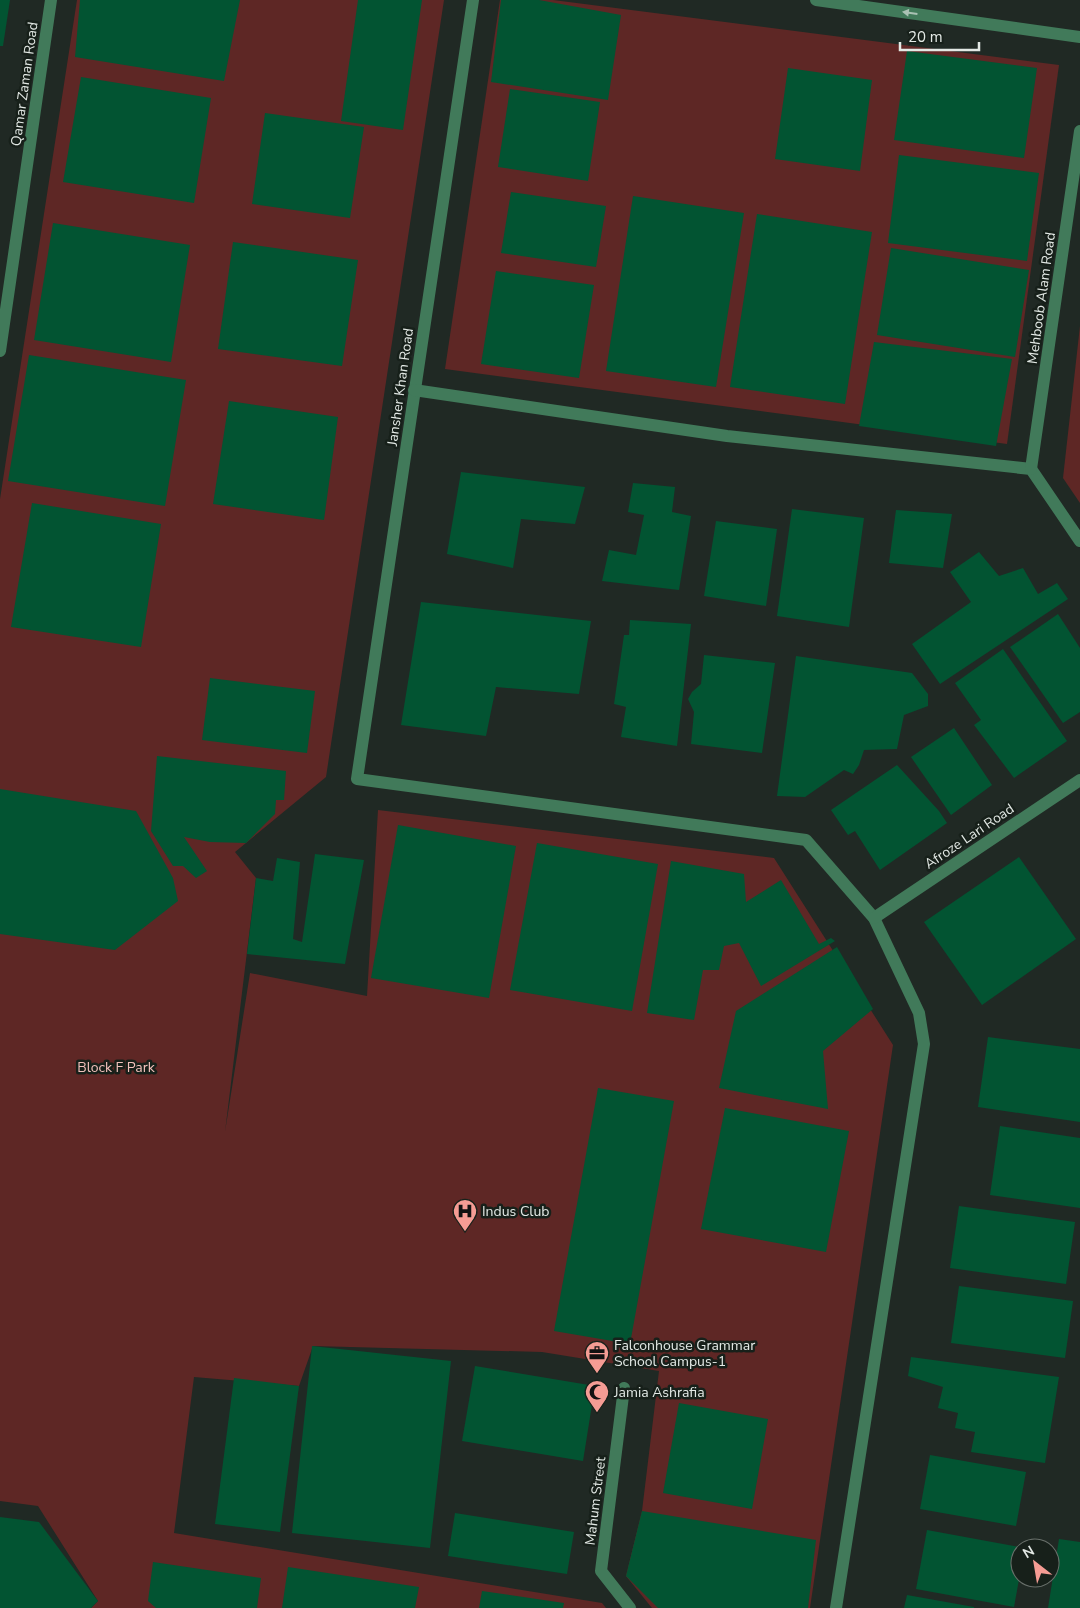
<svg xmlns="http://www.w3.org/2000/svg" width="1080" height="1608" font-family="'Nunito Sans',sans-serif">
  <rect width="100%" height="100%" fill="#202924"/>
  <!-- green -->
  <g fill="#5e2725">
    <polygon points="77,0 444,0 326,777 235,852 256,878 225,1132 250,973 367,996 378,810 774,858 893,1045 810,1608 652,1608 626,1576 642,1511 659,1371 542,1352 313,1346 299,1386 194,1377 174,1533 602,1603 606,1608 91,1608 98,1601 38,1506 0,1501 0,499"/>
    <polygon points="500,0 553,0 1059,65 1007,444 445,369"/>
    <polygon points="1080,326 1080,503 1063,478"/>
  </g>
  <!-- building -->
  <g fill="#025432">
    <polygon points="0,0 10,0 3,46 0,46"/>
    <polygon points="80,0 240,0 224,81 75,57"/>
    <polygon points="358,0 422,0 403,130 341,121"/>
    <polygon points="501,0 539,0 621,15 608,100 491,82"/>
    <polygon points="907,51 1037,68 1024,158 894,140"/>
    <polygon points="788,68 872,80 860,171 775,159"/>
    <polygon points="81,77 211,98 194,203 63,182"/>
    <polygon points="510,89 600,102 588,181 498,167"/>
    <polygon points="265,113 364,127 350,218 252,204"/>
    <polygon points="899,155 1039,173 1027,261 888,243"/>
    <polygon points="511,192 606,206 596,267 501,253"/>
    <polygon points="633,196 744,213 716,387 606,371"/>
    <polygon points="757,214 872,232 845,404 730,387"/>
    <polygon points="53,223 190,245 171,362 34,340"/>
    <polygon points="233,242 358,260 342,366 218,349"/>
    <polygon points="891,248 1029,270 1015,357 877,335"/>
    <polygon points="496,271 594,285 579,378 481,364"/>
    <polygon points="874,342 1012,359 996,446 859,426"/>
    <polygon points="29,355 186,380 165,506 8,481"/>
    <polygon points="229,401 338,417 324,520 213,504"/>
    <polygon points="461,472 585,487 575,524 521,519 513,568 447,554"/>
    <polygon points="633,483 675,487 672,512 691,516 679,590 602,581 609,550 636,555 644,515 628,512"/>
    <polygon points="32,503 161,524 141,647 11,627"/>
    <polygon points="792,509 864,518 849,627 777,616"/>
    <polygon points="896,510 952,514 943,568 889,563"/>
    <polygon points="716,521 777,529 766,606 704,596"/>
    <polygon points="979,552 999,576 1023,568 1038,594 1057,583 1068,599 940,684 912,644 971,602 950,572"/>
    <polygon points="421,602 591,621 579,694 496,687 486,736 401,725"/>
    <polygon points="1058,614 1080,648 1080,712 1063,723 1010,647"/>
    <polygon points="630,620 691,624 677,746 621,737 626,707 614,704 624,635 629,635"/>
    <polygon points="1003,649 1067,741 1014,778 974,725 981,720 955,683"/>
    <polygon points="704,655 775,663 762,753 691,744 694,712 688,699 692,692 701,684"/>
    <polygon points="796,656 912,673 928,694 928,706 904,715 897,749 864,750 859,765 853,774 844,770 805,797 777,796"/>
    <polygon points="210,678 315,691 307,753 202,740"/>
    <polygon points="954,728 992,785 951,815 911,757"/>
    <polygon points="157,756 286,771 284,800 276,800 275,814 246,843 210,842 184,837 207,871 196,878 183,866 173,866 151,831"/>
    <polygon points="897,765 939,811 947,823 880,870 855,831 848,835 831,810"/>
    <polygon points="0,789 136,811 173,878 178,901 115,950 0,934"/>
    <polygon points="398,825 516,846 489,998 371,978"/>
    <polygon points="537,843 658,864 632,1011 510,990"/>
    <polygon points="315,854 364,860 345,964 247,954 256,878 273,881 277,858 300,862 293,939 302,942"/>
    <polygon points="1019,857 1076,939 982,1005 924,922"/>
    <polygon points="671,861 744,874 746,902 781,880 819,944 831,938 835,941 761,986 739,943 724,946 719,970 703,970 694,1020 647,1013"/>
    <polygon points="837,947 873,1009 823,1051 828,1109 719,1088 736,1011"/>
    <polygon points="988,1037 1080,1049 1080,1122 978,1107"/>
    <polygon points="598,1088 674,1101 630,1344 554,1331"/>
    <polygon points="725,1108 849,1131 826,1252 701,1229"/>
    <polygon points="1000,1126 1080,1138 1080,1208 990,1195"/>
    <polygon points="959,1206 1075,1222 1066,1284 950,1268"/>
    <polygon points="959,1286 1073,1301 1065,1358 951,1343"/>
    <polygon points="312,1346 451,1361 430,1548 292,1533"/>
    <polygon points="911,1357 1059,1377 1045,1463 971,1452 975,1432 955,1428 958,1413 938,1408 943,1387 908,1376"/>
    <polygon points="475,1366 595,1386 583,1461 462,1441"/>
    <polygon points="234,1378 299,1386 280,1532 215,1524"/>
    <polygon points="679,1403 768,1419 752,1509 663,1493"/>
    <polygon points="930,1455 1026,1472 1016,1526 920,1509"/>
    <polygon points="642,1511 816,1540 808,1608 658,1608 626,1576"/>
    <polygon points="455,1513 574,1532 567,1574 448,1556"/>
    <polygon points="0,1517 39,1522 98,1601 91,1608 0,1608"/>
    <polygon points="927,1530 1020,1547 1020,1574 1014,1607 916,1589"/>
    <polygon points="1059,1539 1080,1542 1080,1608 1048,1608"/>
    <polygon points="153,1562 261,1578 257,1608 156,1608 148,1601"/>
    <polygon points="288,1567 419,1587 415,1608 282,1608"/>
    <polygon points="482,1591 564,1603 563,1608 479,1608"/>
    <polygon points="907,1595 974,1607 974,1608 904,1608"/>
  </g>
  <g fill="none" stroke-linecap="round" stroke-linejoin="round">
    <!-- minor -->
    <g stroke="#417a5a" stroke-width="12">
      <polyline points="473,0 357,779 806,840 874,918 919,1013 924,1044 836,1608"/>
      <polyline points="816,0 1080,37"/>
      <polyline points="0,351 51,0"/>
      <polyline points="414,390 727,436 1031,469 1080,541"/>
      <polyline points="1031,469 1080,131"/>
      <polyline points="874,918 1080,780"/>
      <polyline points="624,1388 601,1571 630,1608"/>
    </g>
  </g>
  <!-- one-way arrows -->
  <defs><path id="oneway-solid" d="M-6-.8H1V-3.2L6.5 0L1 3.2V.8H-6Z" transform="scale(1.25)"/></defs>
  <use fill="#aac2b4" href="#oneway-solid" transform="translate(910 13) rotate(-172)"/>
  <!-- icons -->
  <defs>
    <g id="hospital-pin" transform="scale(1.25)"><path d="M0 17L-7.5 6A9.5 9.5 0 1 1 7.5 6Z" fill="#f59c94" stroke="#17201a"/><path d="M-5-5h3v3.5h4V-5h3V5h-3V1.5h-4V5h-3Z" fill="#111"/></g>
    <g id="office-pin" transform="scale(1.25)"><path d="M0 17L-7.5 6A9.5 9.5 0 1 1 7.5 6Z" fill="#f59c94" stroke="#17201a"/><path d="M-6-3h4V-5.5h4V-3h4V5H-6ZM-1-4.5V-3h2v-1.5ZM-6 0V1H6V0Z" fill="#111"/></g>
    <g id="mosque-pin" transform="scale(1.25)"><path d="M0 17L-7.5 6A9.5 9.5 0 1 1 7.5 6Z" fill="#f59c94" stroke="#17201a"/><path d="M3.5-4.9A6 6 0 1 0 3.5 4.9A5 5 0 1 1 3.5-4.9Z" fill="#111"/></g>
  </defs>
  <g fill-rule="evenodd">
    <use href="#hospital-pin" x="465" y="1211"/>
    <use href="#office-pin" x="597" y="1353"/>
    <use href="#mosque-pin" x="597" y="1392"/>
  </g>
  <g text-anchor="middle" stroke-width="5" stroke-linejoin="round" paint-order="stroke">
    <!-- street labels -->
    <g font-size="14" fill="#e3e9e5" stroke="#17201a">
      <text transform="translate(24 84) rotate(-82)" y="5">Qamar Zaman Road</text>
      <text transform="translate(1041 298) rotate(-82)" y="5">Mehboob Alam Road</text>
      <text transform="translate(400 387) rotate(-82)" y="5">Jansher Khan Road</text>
      <text transform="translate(969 836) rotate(-34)" y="5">Afroze Lari Road</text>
      <text transform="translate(595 1501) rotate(-83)" y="5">Mahum Street</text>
    </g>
    <!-- park labels -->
    <g font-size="14" fill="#f2c1bc" stroke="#17201a">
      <text x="116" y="1072">Block F Park</text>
    </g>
    <!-- poi labels -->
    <g font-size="14" fill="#e3e9e5" stroke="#17201a" text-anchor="start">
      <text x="482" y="1216">Indus Club</text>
      <text x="614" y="1350">Falconhouse Grammar<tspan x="614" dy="16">School Campus-1</tspan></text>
      <text x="614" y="1397">Jamia Ashrafia</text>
    </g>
  </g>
  <!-- north arrow -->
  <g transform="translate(1035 1563) rotate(329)"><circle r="24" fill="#17201a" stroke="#69706b"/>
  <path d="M0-4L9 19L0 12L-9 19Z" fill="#f59c94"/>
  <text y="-8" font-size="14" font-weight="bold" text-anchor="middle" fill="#e3e9e5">N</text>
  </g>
  <!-- scale -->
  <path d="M900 42v8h79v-8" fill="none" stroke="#e3e9e5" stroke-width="2.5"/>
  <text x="908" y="42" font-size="15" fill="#e3e9e5" stroke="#17201a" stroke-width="4" paint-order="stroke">20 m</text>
</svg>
